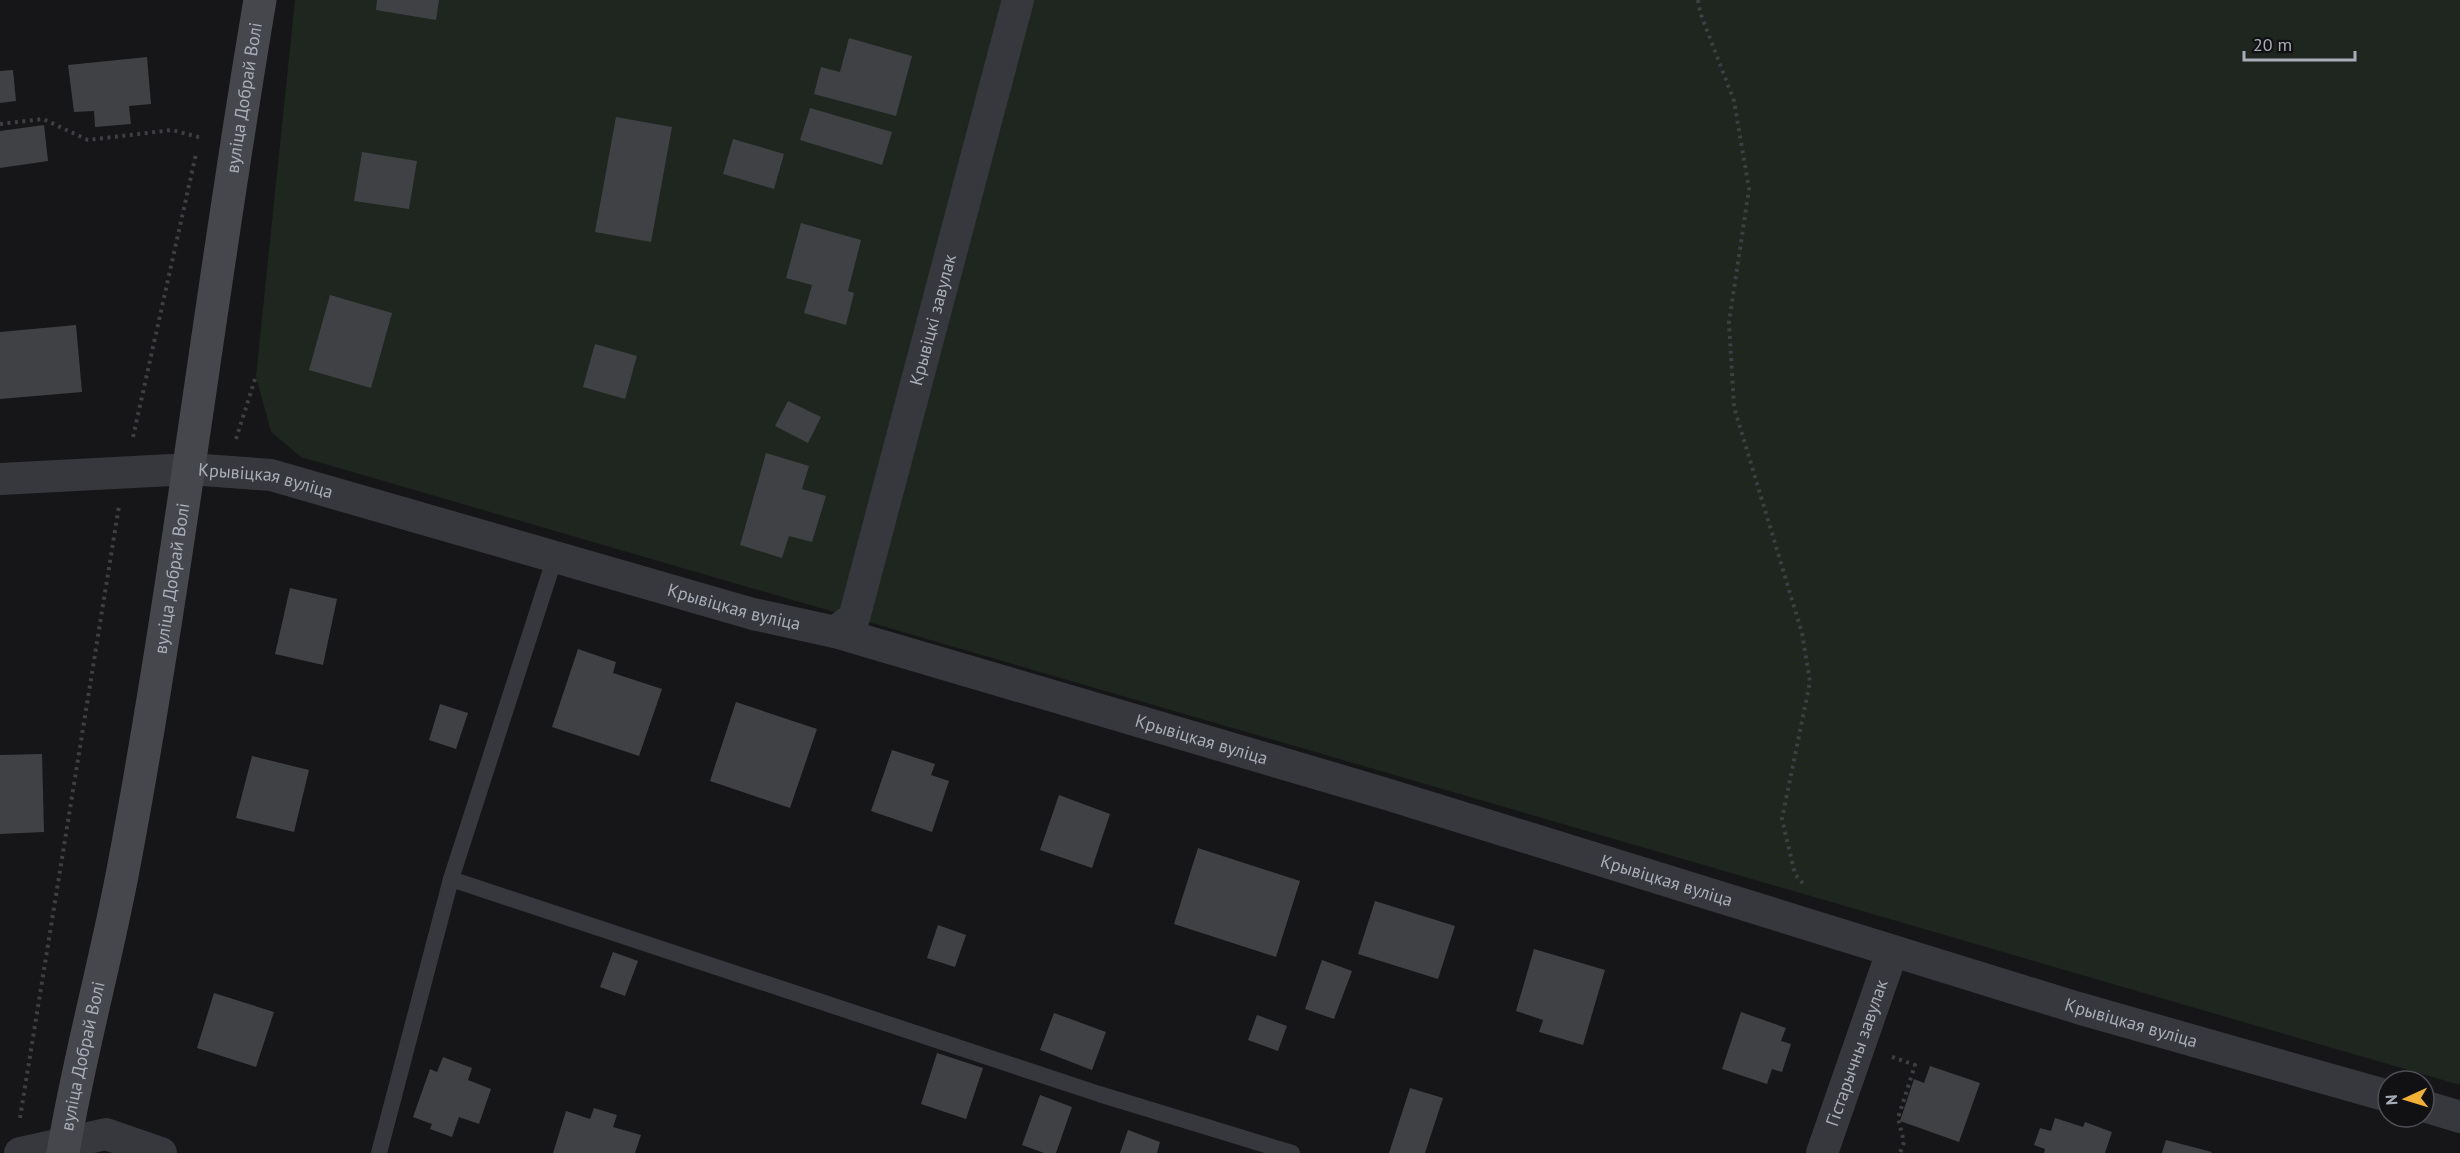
<svg xmlns="http://www.w3.org/2000/svg" width="2460" height="1153" font-family="'PT Sans',sans-serif">
  <rect width="100%" height="100%" fill="#161618"/>
  <!-- green -->
  <polygon fill="#1e261f" points="295,0 2460,0 2460,1085 301,457 271,432 256,376"/>
  <!-- building -->
  <g fill="#404145">
    <polygon points="377,0 439,0 436,20 376,10"/>
    <polygon points="849,38 912,56 896,116 814,94 821,67 840,72"/>
    <polygon points="147,57 151,104 129,106 131,124 95,127 94,111 74,112 68,65"/>
    <polygon points="13,70 16,101 0,103 0,71"/>
    <polygon points="810,108 892,132 882,165 800,140"/>
    <polygon points="616,117 672,127 651,242 595,232"/>
    <polygon points="44,125 48,161 0,168 0,131"/>
    <polygon points="733,139 784,154 774,189 723,174"/>
    <polygon points="362,152 417,161 409,209 354,201"/>
    <polygon points="801,223 861,240 848,291 854,293 846,325 804,313 812,285 786,278"/>
    <polygon points="330,295 392,313 371,388 309,370"/>
    <polygon points="76,325 82,392 0,399 0,332"/>
    <polygon points="595,344 637,356 625,399 583,387"/>
    <polygon points="788,401 821,417 808,443 775,426"/>
    <polygon points="766,453 809,466 802,489 826,496 812,542 789,536 782,558 740,545"/>
    <polygon points="290,588 337,599 323,665 275,654"/>
    <polygon points="578,649 616,662 613,673 662,689 639,756 552,727"/>
    <polygon points="736,702 817,729 790,808 710,781"/>
    <polygon points="440,704 468,713 456,749 429,740"/>
    <polygon points="892,750 935,764 931,775 949,781 932,832 871,811"/>
    <polygon points="42,754 44,832 0,834 0,755"/>
    <polygon points="252,756 309,770 294,832 236,818"/>
    <polygon points="1059,795 1110,814 1092,868 1040,850"/>
    <polygon points="1198,848 1300,881 1276,957 1174,924"/>
    <polygon points="1375,901 1455,926 1438,979 1358,954"/>
    <polygon points="938,925 966,935 955,967 927,958"/>
    <polygon points="1534,949 1605,970 1583,1045 1539,1032 1543,1020 1516,1011"/>
    <polygon points="613,952 638,961 625,996 600,987"/>
    <polygon points="1322,960 1352,971 1334,1019 1305,1009"/>
    <polygon points="214,993 274,1012 256,1067 197,1048"/>
    <polygon points="1741,1012 1786,1028 1781,1041 1791,1044 1782,1072 1772,1069 1767,1084 1722,1069"/>
    <polygon points="1054,1013 1106,1032 1092,1070 1040,1050"/>
    <polygon points="1257,1015 1287,1026 1278,1051 1248,1040"/>
    <polygon points="937,1053 983,1068 966,1119 921,1104"/>
    <polygon points="443,1057 472,1068 468,1080 491,1089 479,1124 459,1117 452,1137 430,1129 432,1124 413,1117 430,1069 437,1072"/>
    <polygon points="1930,1066 1980,1083 1959,1142 1900,1121 1914,1079 1924,1083"/>
    <polygon points="1410,1088 1443,1098 1425,1153 1389,1153"/>
    <polygon points="1040,1095 1072,1107 1056,1153 1044,1153 1022,1145"/>
    <polygon points="594,1108 617,1115 613,1127 641,1135 635,1153 553,1153 566,1111 590,1119"/>
    <polygon points="2055,1118 2083,1127 2085,1122 2112,1132 2105,1153 2044,1153 2045,1149 2034,1145 2040,1128 2051,1131"/>
    <polygon points="1128,1130 1160,1142 1157,1153 1120,1153"/>
    <polygon points="2166,1140 2212,1152 2211,1153 2162,1153"/>
  </g>
  <g fill="none" stroke-linecap="round" stroke-linejoin="round">
    <!-- path -->
    <g stroke="#3d3f44" stroke-width="4" stroke-dasharray="3 4.5" stroke-linecap="butt">
      <polyline points="1698,0 1700,12 1734,101 1749,189 1729,322 1734,407 1802,633 1810,682 1782,819 1795,874 1805,886"/>
      <polyline points="0,124 43,119 88,140 172,130 202,138"/>
      <polyline points="133,437 196,154"/>
      <polyline points="236,439 256,376"/>
      <polyline points="1892,1057 1915,1065 1898,1118 1904,1142 1900,1153"/>
      <polyline points="20,1118 119,506"/>
    </g>
    <!-- lane -->
    <g stroke="#37383d" stroke-width="16">
      <polyline points="451,879 1099,1094 1292,1153"/>
      <polyline points="379,1153 451,879 555,557"/>
    </g>
    <!-- street -->
    <g stroke="#37383d" stroke-width="32">
      <path id="s1" d="M0 479 190 469 271 475 753 614 835 632 1383 793 2078 1008 2388 1096"/>
      <path id="s2" d="M835 632 854 618 1018 0"/>
      <polyline points="2424,1106 2460,1117"/>
      <polyline points="20,1153 106,1134 161,1153"/>
      <path id="s3" d="M1822 1153 1892 952"/>
    </g>
    <!-- secondary -->
    <path stroke="#45474d" stroke-width="33" id="s4" d="M63 1153C79 1056 106 962 124 865 178 578 211 288 260 0"/>
  </g>
  <g text-anchor="middle" stroke-width="6" stroke-linejoin="round" paint-order="stroke">
    <!-- street labels -->
    <g font-size="18" fill="#a8adb8" stroke="#111113">
      <text dy="6" stroke="none"><textPath href="#s4" startOffset="1071">вуліца Добрай Волі</textPath></text>
      <text dy="6" stroke="none"><textPath href="#s2" startOffset="332">Крывіцкі завулак</textPath></text>
      <text dy="6" stroke="none"><textPath href="#s1" startOffset="267">Крывіцкая вуліца</textPath></text>
      <text dy="6" stroke="none"><textPath href="#s4" startOffset="585">вуліца Добрай Волі</textPath></text>
      <text dy="6" stroke="none"><textPath href="#s1" startOffset="753">Крывіцкая вуліца</textPath></text>
      <text dy="6" stroke="none"><textPath href="#s1" startOffset="1239">Крывіцкая вуліца</textPath></text>
      <text dy="6" stroke="none"><textPath href="#s1" startOffset="1725">Крывіцкая вуліца</textPath></text>
      <text dy="6" stroke="none"><textPath href="#s1" startOffset="2211">Крывіцкая вуліца</textPath></text>
      <text dy="6" stroke="none"><textPath href="#s3" startOffset="106">Гістарычны завулак</textPath></text>
      <text dy="6" stroke="none"><textPath href="#s4" startOffset="99">вуліца Добрай Волі</textPath></text>
    </g>
  </g>
  <!-- north arrow -->
  <g transform="translate(2406 1099) rotate(266)"><circle r="28" fill="#111113" stroke="#4d4f55" stroke-width="1.5"/>
  <path d="M0-4.5L10 22L0 15L-10 22Z" fill="#f2b134"/>
  <text y="-9" font-size="16" font-weight="bold" text-anchor="middle" fill="#a8adb8">N</text>
  </g>
  <!-- scale -->
  <path d="M2244 51v9h111v-9" fill="none" stroke="#a8adb8" stroke-width="3"/>
  <text x="2253" y="51" font-size="18" fill="#a8adb8" stroke="#111113" stroke-width="4.5" paint-order="stroke">20 m</text>
</svg>
